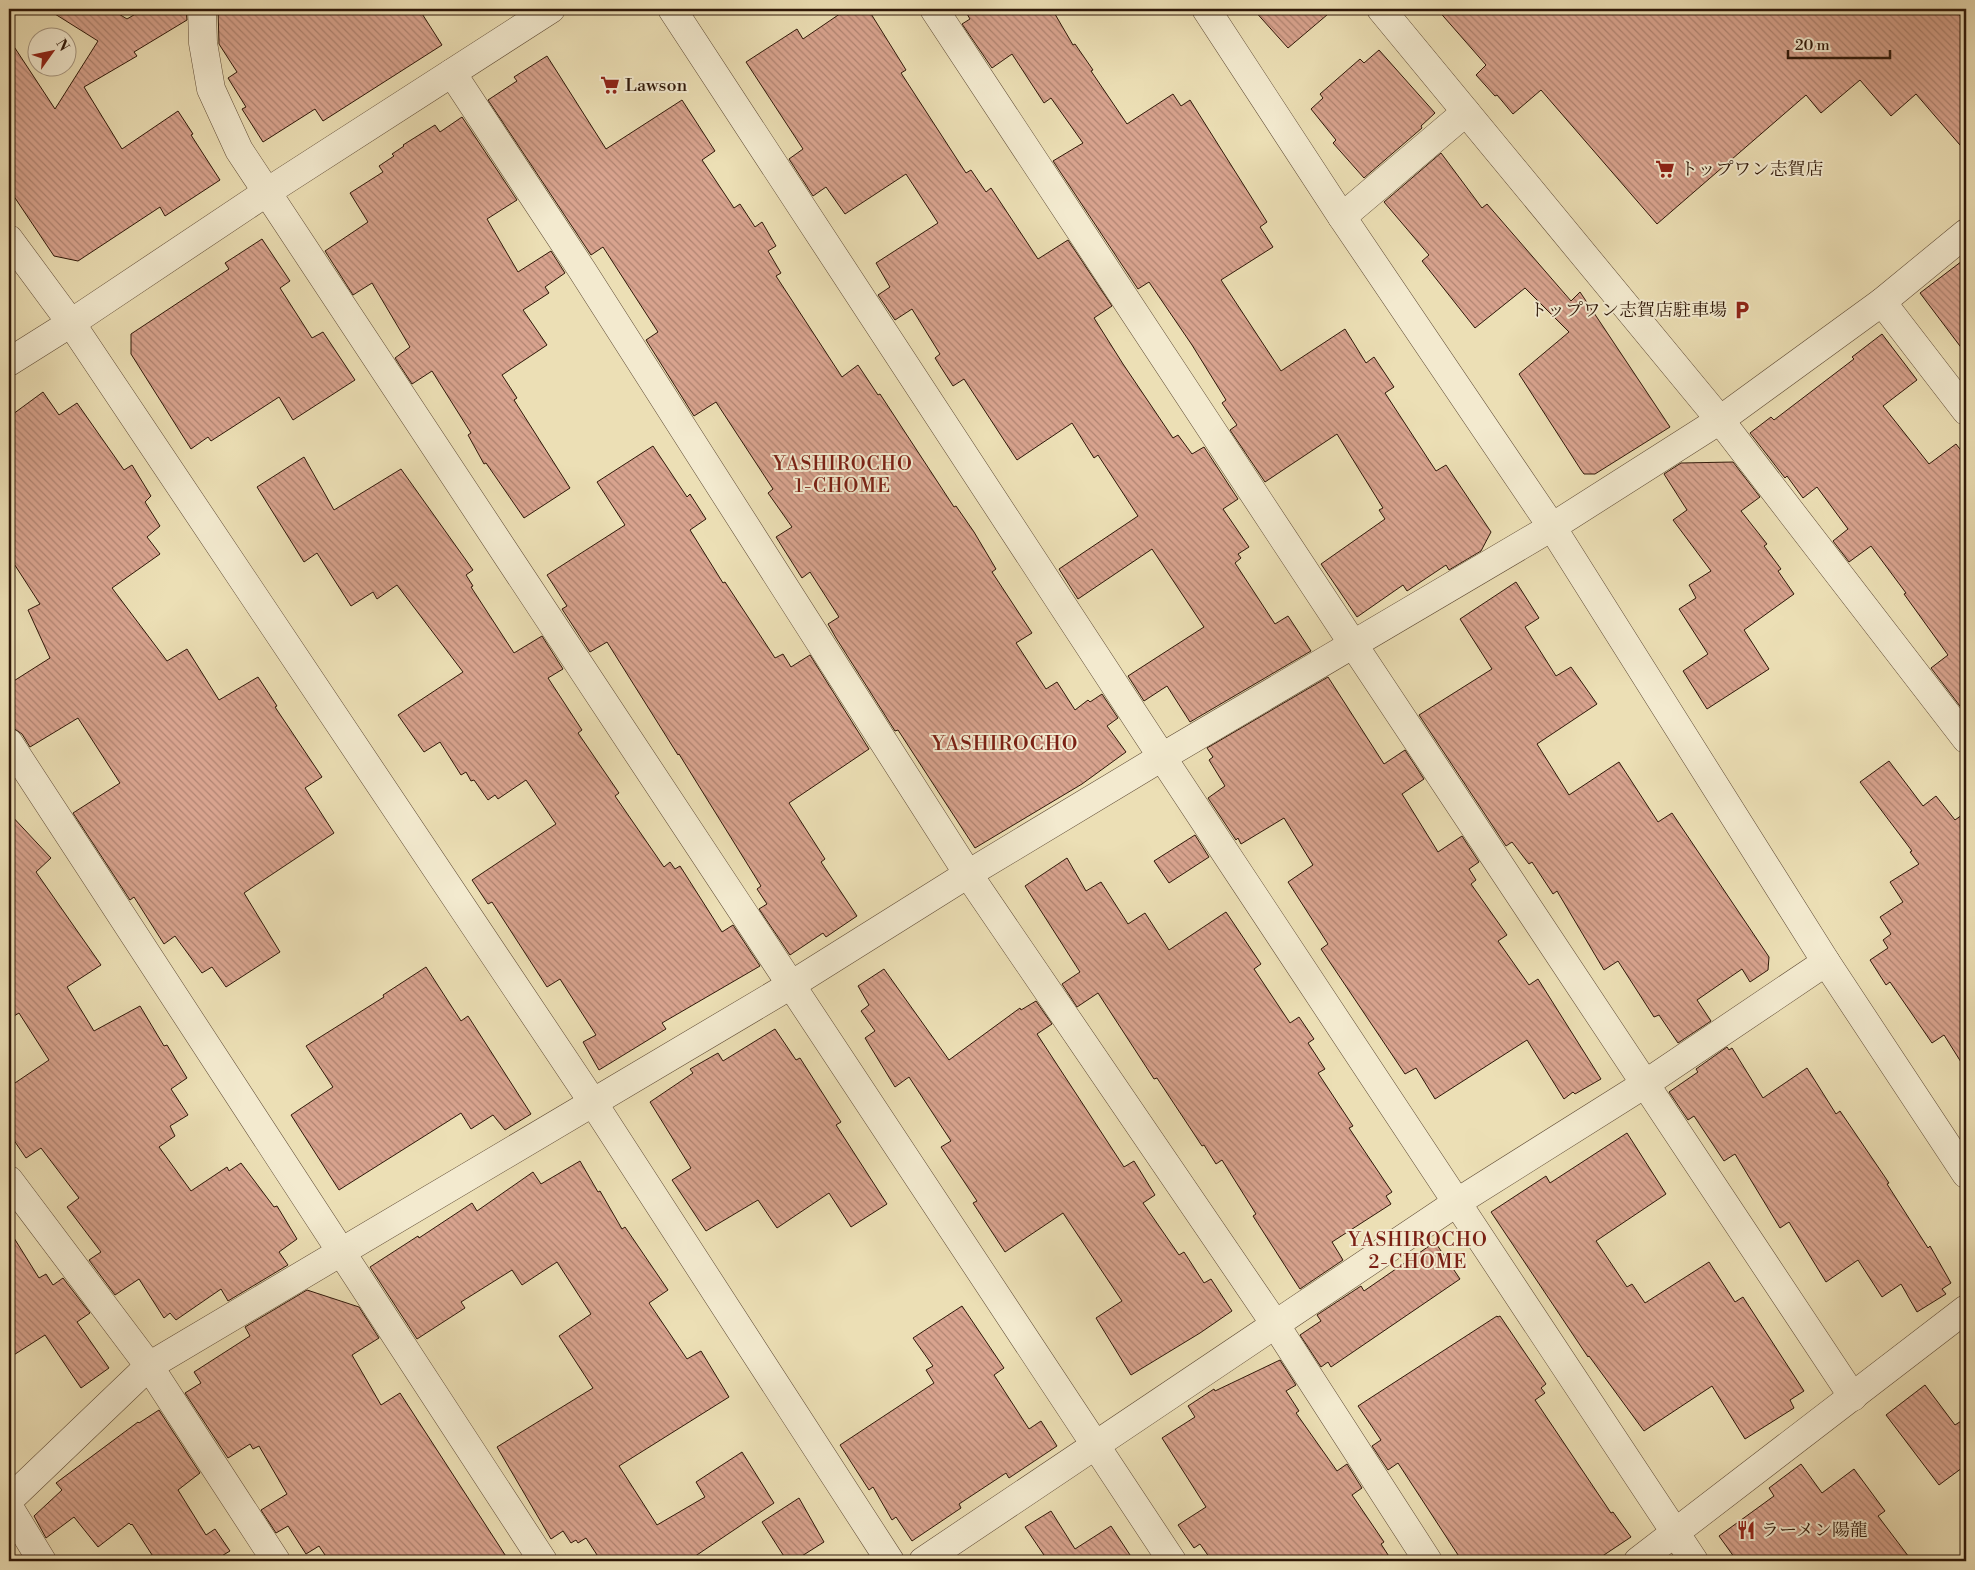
<svg xmlns="http://www.w3.org/2000/svg" width="1975" height="1570" font-family="'Libre Bodoni','Noto Serif JP',serif">
  <defs>
    <pattern id="building-back-hatch" width="6" height="6" patternUnits="userSpaceOnUse" patternTransform="scale(1.25)"><rect width="6" height="6" fill="#d8a38e"/><path d="M-1 5l2 2M0 0l6 6M5-1l2 2" fill="none" stroke="#b08472"/></pattern>
  </defs>
  <rect width="100%" height="100%" fill="#ecdfb5"/>
  <filter id="stains"><feTurbulence type="fractalNoise" baseFrequency=".004" numOctaves="4"/><feColorMatrix values="0 0 0 0 .2 0 0 0 0 .09 0 0 0 0 .02 0 0 0 .5 -.17"/></filter>
  <radialGradient id="worn" r=".72"><stop offset=".6" stop-color="#630" stop-opacity="0"/><stop offset="1" stop-color="#630" stop-opacity=".3"/></radialGradient>
  <!-- building -->
  <g fill="url(#building-back-hatch)" stroke="#2f1809">
    <polygon points="47,9 111,9 127,19 144,9 186,9 187,20 134,52 137,56 84,87 122,149 178,111 193,134 191,135 220,180 165,216 160,207 78,261 54,256 9,189 9,39 55,109 98,41"/>
    <polygon points="218,9 419,9 442,45 323,121 315,109 263,142 242,109 246,107 228,78 237,72 219,44"/>
    <polygon points="847,9 868,9 906,70 901,73 966,173 971,170 986,192 991,188 1038,259 1068,240 1112,306 1094,318 1123,364 1173,438 1178,435 1192,454 1204,447 1238,499 1223,509 1249,547 1238,554 1241,558 1235,563 1275,624 1288,616 1311,651 1190,722 1167,686 1144,701 1128,676 1204,627 1152,549 1078,599 1059,569 1138,516 1098,455 1094,458 1072,423 1017,460 964,379 953,386 935,358 940,354 912,309 895,320 878,295 890,287 876,263 938,223 906,174 845,214 826,187 813,196 789,159 803,149 746,62 797,29 803,39"/>
    <polygon points="964,9 1052,9 1073,45 1075,44 1093,70 1091,71 1127,124 1173,94 1181,106 1190,100 1267,222 1260,227 1273,247 1221,280 1281,371 1345,329 1366,363 1374,357 1394,387 1385,393 1436,471 1446,465 1491,532 1481,551 1449,570 1446,565 1407,591 1403,585 1357,617 1321,564 1385,519 1379,510 1383,508 1337,434 1265,482 1230,430 1237,425 1222,403 1226,400 1192,345 1149,282 1138,289 1053,161 1083,143 1051,98 1044,103 1012,54 992,68 962,24 970,19"/>
    <polygon points="1253,9 1334,9 1288,48"/>
    <polygon points="1437,9 1954,9 1966,22 1966,152 1916,94 1891,116 1860,80 1821,113 1806,95 1657,224 1541,90 1513,114 1497,95 1495,96 1476,75 1486,65"/>
    <polygon points="1379,50 1435,113 1421,126 1422,128 1364,178 1333,143 1336,140 1311,109 1323,98 1320,94 1360,59 1364,63"/>
    <polygon points="547,56 606,149 682,100 715,151 702,160 734,208 740,204 755,227 762,222 776,246 768,251 781,273 776,276 842,377 858,365 878,395 880,394 954,507 956,506 974,532 996,569 992,572 1032,633 1016,643 1046,689 1057,682 1075,710 1088,700 1090,702 1102,694 1118,718 1107,726 1126,752 1082,784 975,848 898,730 895,731 836,638 828,624 839,617 810,572 802,578 776,537 792,527 768,493 773,489 716,402 694,416 646,340 658,332 603,247 591,255 488,100 517,81 514,77"/>
    <polygon points="462,117 517,200 487,219 518,272 551,251 565,273 545,287 549,293 523,310 547,345 502,375 517,398 514,400 570,488 524,518 486,463 484,464 468,435 471,433 432,371 412,384 395,358 410,347 372,283 353,295 325,251 368,222 350,193 383,172 379,166 394,156 392,154 404,146 403,145 435,125 440,132"/>
    <polygon points="1441,153 1482,208 1487,204 1571,301 1580,292 1670,427 1595,474 1584,474 1581,470 1519,374 1569,332 1525,288 1475,328 1422,261 1429,255 1384,202"/>
    <polygon points="262,239 290,281 280,288 312,338 323,332 355,380 293,420 279,397 211,441 208,437 191,449 131,354 131,334 229,269 225,263"/>
    <polygon points="1966,258 1966,354 1920,293"/>
    <polygon points="1882,334 1917,380 1883,406 1929,464 1956,444 1966,457 1966,714 1931,668 1948,655 1904,594 1906,593 1871,546 1849,562 1833,541 1848,529 1817,487 1803,498 1787,476 1785,478 1750,433 1771,417 1774,420 1854,359 1852,357"/>
    <polygon points="43,392 59,415 77,403 124,470 132,465 151,496 145,502 160,526 147,537 160,554 112,588 167,661 187,649 219,700 258,677 277,706 275,707 322,777 305,788 334,833 244,893 280,952 226,987 212,967 202,973 175,936 164,944 134,897 130,900 73,813 120,783 78,718 30,747 22,734 13,728 9,721 9,684 50,658 28,610 40,604 9,556 9,417"/>
    <polygon points="653,446 687,497 690,494 706,519 690,530 723,583 725,582 775,658 783,654 791,667 810,655 869,749 789,803 825,859 821,862 857,916 826,937 823,933 790,955 759,909 767,904 757,889 761,886 679,754 678,755 607,642 590,652 562,609 567,606 547,575 625,525 597,482"/>
    <polygon points="304,457 334,510 401,469 473,570 466,575 473,586 471,587 514,653 542,636 563,669 548,678 582,730 578,733 619,793 615,796 664,867 670,862 675,869 680,866 722,932 733,925 760,966 662,1023 666,1029 599,1070 583,1042 596,1035 560,979 547,987 492,902 488,904 472,880 556,824 526,780 498,799 495,795 488,800 474,780 471,781 466,772 461,775 440,742 424,752 398,715 463,672 397,585 377,599 373,592 351,606 317,553 304,562 257,487"/>
    <polygon points="1733,462 1760,497 1741,511 1767,544 1764,546 1781,569 1778,571 1794,594 1744,630 1769,669 1707,709 1683,671 1708,654 1679,609 1696,598 1689,585 1711,571 1673,520 1687,510 1664,474 1681,463"/>
    <polygon points="1516,582 1539,618 1525,627 1556,676 1571,667 1597,704 1537,744 1569,795 1619,762 1658,822 1672,813 1769,957 1768,970 1750,982 1742,969 1697,1000 1711,1021 1678,1043 1659,1015 1654,1017 1618,961 1604,970 1557,891 1553,894 1532,862 1529,864 1512,842 1506,846 1419,715 1492,669 1460,619"/>
    <polygon points="1328,677 1384,764 1405,750 1424,779 1402,794 1438,852 1462,836 1479,862 1469,869 1476,880 1471,884 1507,935 1498,941 1529,985 1538,979 1601,1079 1575,1094 1573,1092 1564,1099 1527,1040 1435,1099 1416,1068 1405,1074 1321,949 1328,944 1288,882 1313,865 1284,818 1241,844 1238,838 1236,840 1208,798 1225,786 1209,760 1213,757 1207,748"/>
    <polygon points="1889,761 1923,806 1936,796 1955,820 1966,812 1966,1070 1944,1035 1932,1043 1890,982 1886,985 1870,960 1888,948 1883,940 1891,934 1880,917 1903,902 1890,882 1919,864 1910,852 1912,851 1860,782"/>
    <polygon points="9,813 51,858 36,872 101,965 67,987 94,1031 140,1006 164,1046 167,1045 187,1078 171,1089 188,1115 170,1126 175,1136 159,1147 191,1191 227,1167 229,1171 241,1163 274,1207 277,1206 297,1239 279,1252 288,1265 228,1301 221,1289 176,1320 170,1313 164,1318 139,1279 115,1295 89,1260 101,1252 67,1207 79,1198 41,1148 26,1158 9,1133 9,1087 49,1060 19,1013 9,1019"/>
    <polygon points="1195,835 1209,857 1169,883 1154,861"/>
    <polygon points="1067,858 1086,891 1101,882 1128,924 1145,913 1169,950 1226,912 1261,964 1254,969 1290,1023 1299,1017 1314,1039 1308,1043 1325,1069 1318,1073 1353,1126 1349,1128 1392,1192 1386,1196 1391,1204 1332,1242 1343,1260 1300,1289 1253,1216 1256,1214 1222,1160 1216,1164 1204,1145 1202,1146 1157,1078 1154,1079 1098,993 1077,1007 1062,984 1080,972 1025,886"/>
    <polygon points="426,967 461,1021 468,1016 531,1114 505,1130 493,1115 471,1129 461,1113 339,1190 291,1115 333,1087 306,1046 384,997 383,995"/>
    <polygon points="884,969 949,1060 1020,1008 1021,1010 1036,1001 1052,1024 1037,1034 1124,1167 1134,1161 1155,1195 1143,1203 1179,1255 1184,1252 1204,1283 1211,1279 1232,1311 1200,1333 1131,1375 1096,1318 1122,1301 1063,1213 1005,1252 973,1203 977,1201 941,1147 951,1141 909,1077 895,1087 865,1038 875,1031 861,1011 869,1005 858,986"/>
    <polygon points="775,1029 796,1060 800,1058 841,1122 836,1125 887,1204 851,1227 829,1193 777,1228 758,1200 706,1231 672,1180 691,1168 650,1102 693,1073 690,1069 718,1053 723,1061"/>
    <polygon points="1727,1047 1729,1050 1732,1048 1763,1098 1807,1068 1836,1114 1840,1111 1889,1183 1887,1184 1928,1248 1930,1246 1951,1283 1942,1289 1946,1294 1917,1312 1901,1284 1882,1297 1858,1260 1826,1282 1789,1222 1780,1228 1735,1154 1724,1161 1694,1116 1688,1120 1669,1092 1698,1072 1696,1069"/>
    <polygon points="1627,1133 1666,1194 1596,1241 1627,1287 1632,1284 1645,1303 1709,1262 1735,1302 1743,1297 1804,1391 1790,1400 1794,1408 1745,1439 1712,1386 1644,1431 1589,1356 1588,1357 1491,1212 1546,1176 1550,1183"/>
    <polygon points="580,1161 598,1192 600,1191 622,1229 625,1227 668,1290 649,1303 687,1359 701,1351 729,1397 619,1466 657,1525 705,1497 696,1482 742,1452 774,1503 688,1561 601,1561 586,1538 578,1543 576,1540 571,1543 563,1531 551,1539 497,1447 593,1388 559,1336 591,1314 557,1262 522,1285 512,1270 461,1302 465,1308 417,1339 370,1267 418,1236 419,1238 472,1203 477,1211 533,1172 541,1184"/>
    <polygon points="9,1230 39,1278 46,1274 53,1285 63,1278 90,1313 77,1322 109,1368 81,1388 45,1335 9,1358"/>
    <polygon points="1435,1242 1460,1279 1331,1367 1328,1362 1321,1367 1300,1335 1321,1321 1317,1315 1361,1286 1364,1291"/>
    <polygon points="307,1290 359,1307 379,1338 352,1355 381,1405 400,1393 509,1561 329,1561 319,1546 306,1554 288,1526 276,1533 261,1510 287,1494 259,1446 253,1449 250,1444 228,1458 185,1393 201,1383 194,1372 250,1336 245,1327"/>
    <polygon points="962,1306 1004,1368 994,1375 1029,1429 1041,1421 1057,1446 1009,1478 1006,1473 959,1504 961,1508 912,1541 896,1517 892,1520 873,1487 869,1490 840,1445 934,1383 926,1370 933,1366 913,1338"/>
    <polygon points="1497,1316 1498,1317 1500,1316 1546,1384 1541,1388 1545,1393 1535,1400 1611,1513 1613,1512 1631,1537 1595,1561 1462,1561 1398,1463 1388,1470 1372,1446 1381,1440 1358,1406"/>
    <polygon points="1280,1360 1296,1385 1286,1391 1299,1411 1296,1413 1337,1471 1347,1464 1362,1488 1352,1495 1384,1542 1381,1544 1392,1561 1212,1561 1200,1544 1194,1548 1178,1525 1206,1507 1162,1438 1195,1417 1188,1406 1214,1389 1215,1391"/>
    <polygon points="1925,1385 1955,1425 1966,1418 1966,1465 1939,1485 1886,1415"/>
    <polygon points="159,1410 200,1473 178,1490 206,1535 215,1529 230,1551 220,1557 223,1561 156,1561 132,1524 131,1525 129,1523 98,1547 74,1517 46,1538 34,1516 62,1490 56,1483 138,1422 139,1423"/>
    <polygon points="1801,1464 1822,1493 1854,1469 1885,1511 1878,1516 1912,1561 1737,1561 1719,1536 1774,1496 1769,1488"/>
    <polygon points="799,1498 824,1542 794,1561 787,1561 762,1522"/>
    <polygon points="1051,1511 1075,1549 1111,1526 1134,1561 1048,1561 1025,1527"/>
  </g>
  <g fill="none" stroke-linecap="round" stroke-linejoin="round">
    <!-- minor casing -->
    <g stroke="#5e4a34" stroke-width="29">
      <g id="minor">
        <polyline points="202,9 203,43 211,89 239,150 1172,1561"/>
        <polyline points="672,9 1162,757 1694,1561"/>
        <polyline points="934,9 1353,644 1853,1397"/>
        <polyline points="1381,9 1720,420 1966,739"/>
        <polyline points="452,73 582,270 968,874 1275,1324 1428,1561"/>
        <polyline points="1342,217 1466,112"/>
        <polyline points="1882,302 1966,411"/>
        <polyline points="9,743 543,1561"/>
        <polyline points="9,1180 149,1366 276,1561"/>
        <polyline points="9,1500 149,1366 791,985 968,874 1162,757 1552,527 1720,420 1882,302 1966,233"/>
        <polyline points="9,1507 42,1561"/>
        <polyline points="923,1561 1456,1203 1645,1084 1826,962"/>
        <polyline points="1638,1561 1966,1309"/>
      </g>
    </g>
    <!-- tertiary casing -->
    <g stroke="#5e4a34" stroke-width="29">
      <g id="tertiary">
        <polyline points="1206,9 1342,217 1552,527 1826,962 1966,1174"/>
        <polyline points="9,239 71,323 594,1104 890,1561"/>
        <polyline points="9,362 71,323 267,192 551,9"/>
      </g>
    </g>
    <!-- minor -->
    <use href="#minor" stroke="#f3eacf" stroke-width="28"/>
    <!-- tertiary -->
    <use href="#tertiary" stroke="#f3eacf" stroke-width="28"/>
  </g>
  <!-- icons -->
  <defs>
    <g id="supermarket-bare" transform="scale(1.5)"><path d="M-6-5.5h2.5l.6 2H6L4.5 2H-2.5L-4.4-4H-6ZM-1.5 3.2a1.3 1.3 0 1 0 .1 0ZM3 3.2a1.3 1.3 0 1 0 .1 0Z" fill="#8f2418" stroke="#f3eacf" stroke-width="2.5" paint-order="stroke"/></g>
    <g id="parking-bare" transform="scale(1.5)"><path d="M-3.5-5.5H1a3.5 3.5 0 0 1 0 7H-1V5.5H-3.5ZM-1-3.4V-.6H.8a1.4 1.4 0 0 0 0-2.8Z" fill="#8f2418" stroke="#f3eacf" stroke-width="2.5" paint-order="stroke"/></g>
    <g id="restaurant-bare" transform="scale(1.5)"><path d="M-5-6h1v4h1v-4h1v4h1v-4h1v5L-1.5 .5V6h-2V.5L-5-1ZM5-6V6H3V1.5H1.5Q1.5-4 5-6Z" fill="#8f2418" stroke="#f3eacf" stroke-width="2.5" paint-order="stroke"/></g>
  </defs>
  <g fill-rule="evenodd">
    <use href="#supermarket-bare" x="610" y="85"/>
    <use href="#supermarket-bare" x="1665" y="169"/>
    <use href="#parking-bare" x="1742" y="310"/>
    <use href="#restaurant-bare" x="1746" y="1530"/>
  </g>
  <g text-anchor="middle" stroke-width="4" stroke-linejoin="round" paint-order="stroke">
    <!-- poi labels -->
    <g font-size="18" fill="#2f1809" stroke="#f3eacf" text-anchor="start">
      <text x="625" y="91">Lawson</text>
      <text x="1680" y="175">トップワン志賀店</text>
      <text x="1727" y="316" text-anchor="end">トップワン志賀店駐車場</text>
      <text x="1761" y="1536">ラーメン陽龍</text>
    </g>
    <!-- neighbourhood labels -->
    <g font-size="19" letter-spacing="1" fill="#7a1f14" stroke="#f3eacf">
      <text x="843" y="470">YASHIROCHO<tspan x="843" dy="22">1-CHOME</tspan></text>
      <text x="1418" y="1246">YASHIROCHO<tspan x="1418" dy="22">2-CHOME</tspan></text>
    </g>
    <!-- quarter labels -->
    <g font-size="20" letter-spacing="1" fill="#7a1f14" stroke="#f3eacf">
      <text x="1005" y="750">YASHIROCHO</text>
    </g>
  </g>
  <!-- margin -->
  <rect width="1975" height="1570" fill="none" stroke="#ecdfb5" stroke-width="30"/>
  <rect x="10" y="10" width="1955" height="1550" fill="none" stroke="#2f1809" stroke-width="2.5"/>
  <rect x="15" y="15" width="1945" height="1540" fill="none" stroke="#2f1809"/>
  <!-- north arrow -->
  <g transform="translate(52 52) rotate(57)"><circle r="24" fill="#f3eacf" stroke="#a59680"/>
  <path d="M0-4L9 19L0 12L-9 19Z" fill="#8f2418"/>
  <text y="-8" font-size="14" font-weight="bold" text-anchor="middle" fill="#2f1809">N</text>
  </g>
  <!-- scale -->
  <path d="M1788 50v8h102v-8" fill="none" stroke="#2f1809" stroke-width="2.5"/>
  <text x="1795" y="50" font-size="15" fill="#2f1809" stroke="#f3eacf" stroke-width="4" paint-order="stroke">20 m</text>
  <rect width="100%" height="100%" filter="url(#stains)"/>
  <rect width="100%" height="100%" fill="url(#worn)"/>
</svg>
